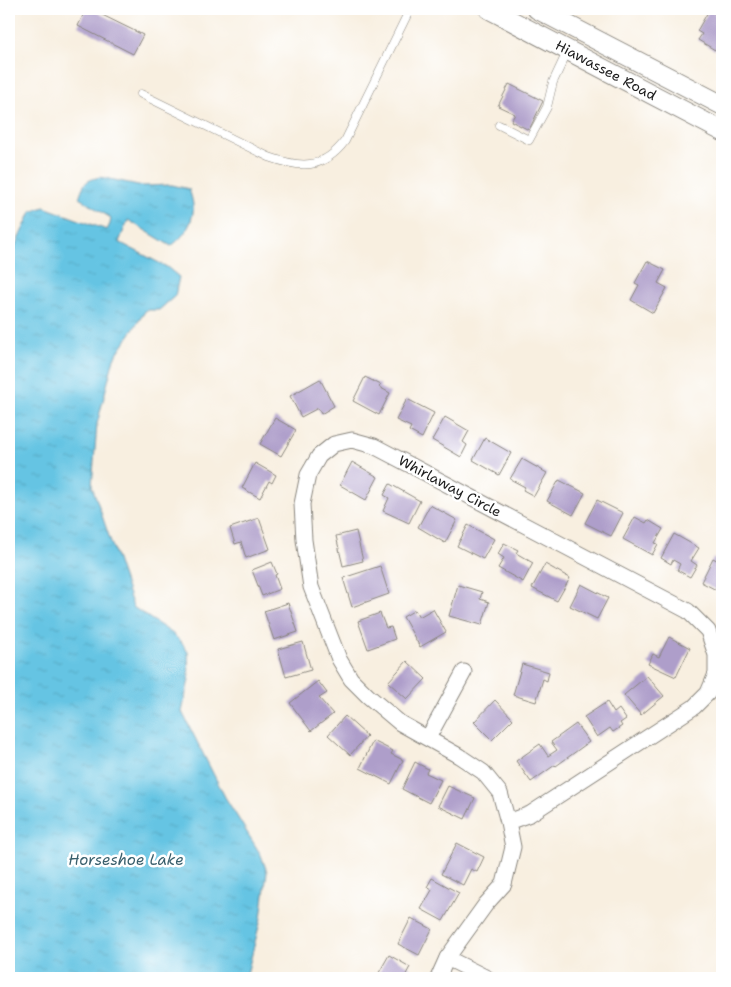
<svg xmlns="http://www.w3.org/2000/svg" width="731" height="987" font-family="'Shantell Sans',sans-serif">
  <defs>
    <pattern id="water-ripples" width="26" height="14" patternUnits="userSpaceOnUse" patternTransform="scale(1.25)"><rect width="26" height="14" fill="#65c4e3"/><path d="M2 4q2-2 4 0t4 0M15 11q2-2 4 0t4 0" fill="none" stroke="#57a8c2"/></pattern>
  </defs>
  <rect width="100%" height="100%" fill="#fff"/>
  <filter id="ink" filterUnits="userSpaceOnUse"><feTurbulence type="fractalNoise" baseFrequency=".02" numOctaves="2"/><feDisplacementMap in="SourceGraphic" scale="10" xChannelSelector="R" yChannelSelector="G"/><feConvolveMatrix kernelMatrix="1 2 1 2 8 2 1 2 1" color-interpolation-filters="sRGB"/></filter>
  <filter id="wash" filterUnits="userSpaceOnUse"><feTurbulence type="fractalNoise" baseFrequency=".0096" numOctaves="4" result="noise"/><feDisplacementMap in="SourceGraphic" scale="20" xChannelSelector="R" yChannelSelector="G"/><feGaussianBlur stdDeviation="1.12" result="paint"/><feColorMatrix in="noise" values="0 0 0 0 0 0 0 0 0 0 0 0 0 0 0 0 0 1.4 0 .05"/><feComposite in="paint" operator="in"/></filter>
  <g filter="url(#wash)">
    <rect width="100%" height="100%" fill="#f8efe0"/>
    <!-- water -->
    <path fill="url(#water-ripples)" stroke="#407080" d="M100 177 143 186 172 185 189 189C192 198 195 208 192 217 190 228 180 240 171 246L128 220 119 242 167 267 179 277 175 296 159 310H146L114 358 97 424 92 486 133 607 173 634 181 642 188 652 189 679 182 712 225 797 261 855 267 872 261 918 246 978H9V259L31 212 44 207 107 230 110 224 111 218 79 198C84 183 84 181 100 177Z"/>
    <g id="blocks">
      <!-- building -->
      <g fill="#ae9eca">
        <polygon points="86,9 90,9 143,35 133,54 78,26"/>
        <polygon points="709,10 722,18 722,38 715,50 698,40 702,34 697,31"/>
        <polygon points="509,84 543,101 529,130 511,121 515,114 498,106"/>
        <polygon points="647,261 665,270 658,283 667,288 653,313 631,300 639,285 635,283"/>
        <polygon points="365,377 381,385 379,387 390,393 379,415 353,401"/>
        <polygon points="320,379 334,406 321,414 318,408 301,417 290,396"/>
        <polygon points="407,399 434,413 422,438 409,431 411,427 396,420"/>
        <polygon points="445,417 469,431 463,442 467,445 461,457 432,440"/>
        <polygon points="275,418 296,430 281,456 260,444"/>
        <polygon points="485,438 511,453 499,475 473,460"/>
        <polygon points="522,459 547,473 534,496 523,490 525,487 510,479"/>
        <polygon points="352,462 378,477 366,500 340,485"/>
        <polygon points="255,463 276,475 272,483 269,481 260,498 242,488"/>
        <polygon points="559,480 585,493 573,515 547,501"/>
        <polygon points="390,484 420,501 409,523 383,511 389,498 384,495"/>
        <polygon points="597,500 623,513 611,536 585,523"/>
        <polygon points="430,505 457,520 445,543 418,527"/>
        <polygon points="635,517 646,523 648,520 663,529 655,543 658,544 652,555 623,539"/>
        <polygon points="259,518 270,549 246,558 241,542 235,544 230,528"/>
        <polygon points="468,525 494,539 483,559 457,546"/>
        <polygon points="356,531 363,561 343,566 336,536"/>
        <polygon points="674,534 699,548 691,561 697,565 690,577 677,570 680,564 673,560 671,564 661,558"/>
        <polygon points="504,543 518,550 516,553 533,563 523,582 498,568 504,558 498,554"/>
        <polygon points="713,558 722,563 722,593 701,582"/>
        <polygon points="272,562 277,574 275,575 280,589 262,596 252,570"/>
        <polygon points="545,564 570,578 557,601 532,588"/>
        <polygon points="380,566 389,594 352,607 343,578"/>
        <polygon points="581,584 608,598 597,619 570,606"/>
        <polygon points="458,585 482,592 480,599 489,602 482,625 449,616"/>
        <polygon points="288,603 298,632 274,640 264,611"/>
        <polygon points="433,609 446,632 420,647 403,617 415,610 419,617"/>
        <polygon points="380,613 386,628 391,627 395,639 368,649 358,621"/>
        <polygon points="669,637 690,648 676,677 648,664 653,654 659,657"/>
        <polygon points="303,642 311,670 286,677 278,649"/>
        <polygon points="407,661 426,679 407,699 388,682"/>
        <polygon points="522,664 549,672 547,681 543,679 536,702 513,695"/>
        <polygon points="647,676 664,696 641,715 624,695"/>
        <polygon points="318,681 327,693 319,698 333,714 311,731 290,703"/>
        <polygon points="495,700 513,719 492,740 474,722"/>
        <polygon points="607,702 614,713 619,709 626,719 620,723 622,726 613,732 610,728 597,737 584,717"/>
        <polygon points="345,716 367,736 350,755 328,735"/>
        <polygon points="576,724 589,742 556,766 555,765 531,782 516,761 540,744 548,756 557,750 551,742"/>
        <polygon points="373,741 393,751 391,754 403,760 391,784 360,768"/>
        <polygon points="415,762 428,769 426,773 441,780 429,803 402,789"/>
        <polygon points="448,786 475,798 465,819 438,806"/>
        <polygon points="457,843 484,857 477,872 471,869 463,885 441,874"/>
        <polygon points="432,878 459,893 443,921 421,909 432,890 427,887"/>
        <polygon points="411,918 432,929 419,955 398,944"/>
        <polygon points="389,955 410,967 404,978 376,978"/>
      </g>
    </g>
  </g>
  <g filter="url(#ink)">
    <use href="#blocks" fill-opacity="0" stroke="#8a867e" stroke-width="1"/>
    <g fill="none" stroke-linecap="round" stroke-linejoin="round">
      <!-- service casing -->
      <g stroke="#8a867e" stroke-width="9">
        <g id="service">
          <path d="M141 94 269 157C300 168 323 170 345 141L410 9"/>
          <polyline points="499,125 529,140 547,107 553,82 568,50"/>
        </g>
      </g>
      <!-- minor casing -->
      <g stroke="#8a867e" stroke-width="17">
        <g id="minor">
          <polyline points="428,738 464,672"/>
          <polyline points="447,958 487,978"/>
          <polyline points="438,978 447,958 486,904 504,884 513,847 508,822 500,793 483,772 459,756 400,723 368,696 351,679 339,659 311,587 304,540 302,504 308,475 319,456 334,444 352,440 374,446 688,611 708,631 716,655 716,674 708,693 694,707 530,814 508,822"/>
        </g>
      </g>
      <!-- tertiary casing -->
      <g stroke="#8a867e" stroke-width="21">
        <g id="tertiary">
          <polyline points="489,9 722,131"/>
          <polyline points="537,9 722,105"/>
        </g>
      </g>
      <!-- service -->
      <use href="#service" stroke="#fff" stroke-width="8"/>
      <!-- minor -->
      <use href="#minor" stroke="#fff" stroke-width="15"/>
      <!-- tertiary -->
      <use href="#tertiary" stroke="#fff" stroke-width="19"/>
    </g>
  </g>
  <g text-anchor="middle" stroke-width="5" stroke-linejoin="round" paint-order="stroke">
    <!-- street labels -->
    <g font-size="14" fill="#1c1c1c" stroke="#fff">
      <text transform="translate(606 70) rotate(28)" y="5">Hiawassee Road</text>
      <text transform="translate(450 486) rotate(28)" y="5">Whirlaway Circle</text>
    </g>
    <!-- water labels -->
    <g font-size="15" font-style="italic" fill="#395f6c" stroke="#fff">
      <text x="126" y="865">Horseshoe Lake</text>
    </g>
  </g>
  <!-- margin -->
  <rect width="731" height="987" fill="none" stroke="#fff" stroke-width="30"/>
</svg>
